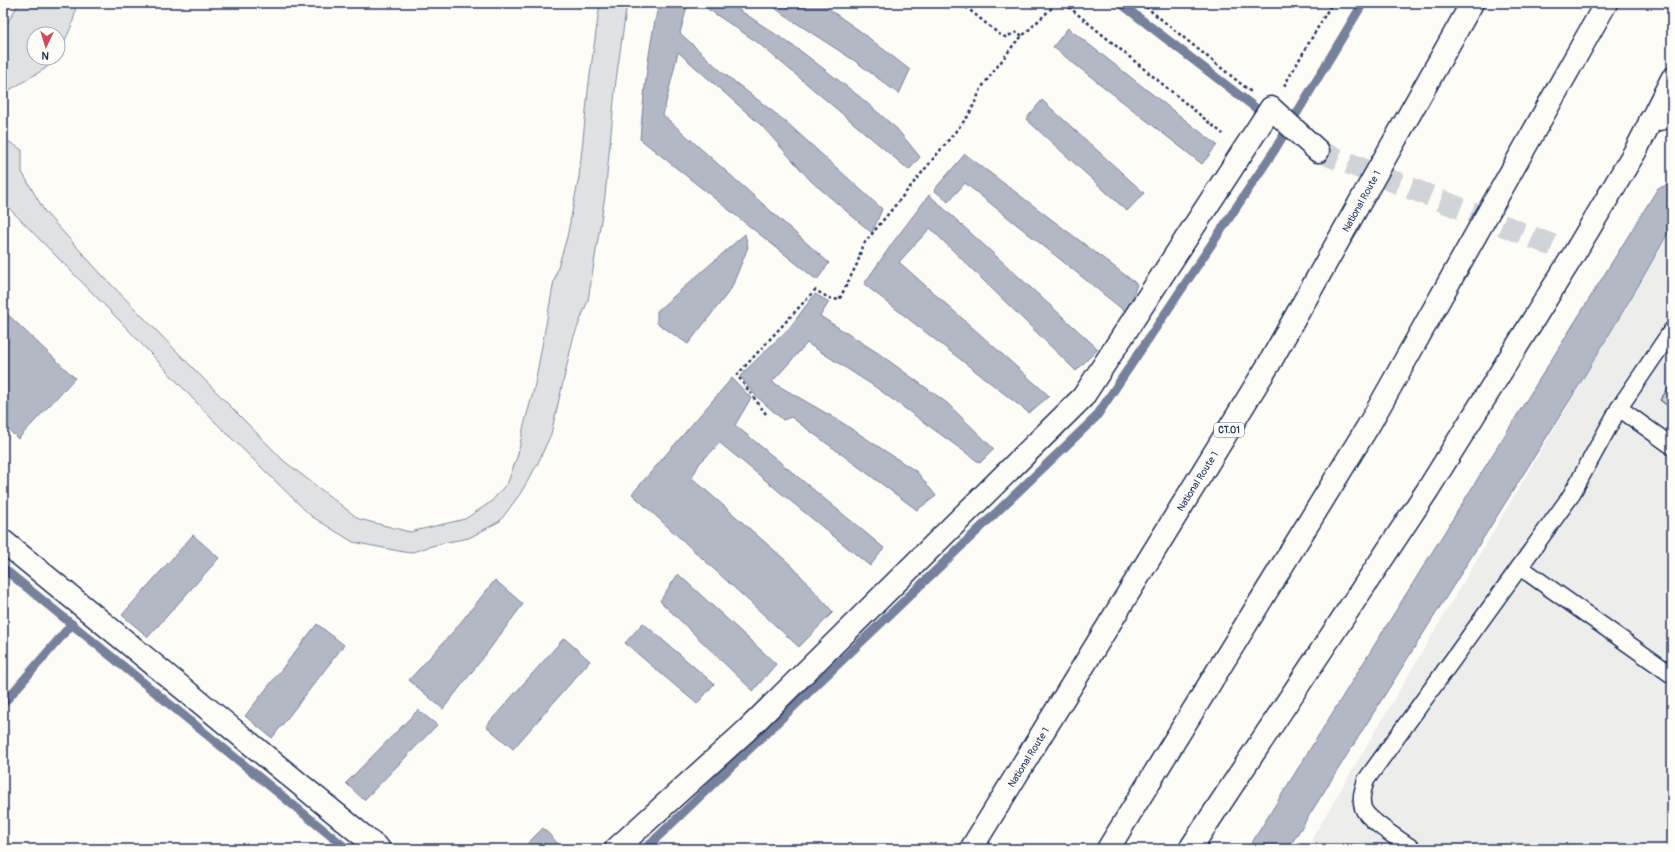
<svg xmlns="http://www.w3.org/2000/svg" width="1675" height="852" font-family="Pangolin,sans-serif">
  <rect width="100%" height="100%" fill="#fdfcf7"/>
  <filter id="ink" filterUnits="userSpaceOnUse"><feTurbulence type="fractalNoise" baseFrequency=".025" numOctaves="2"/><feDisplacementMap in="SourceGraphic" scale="8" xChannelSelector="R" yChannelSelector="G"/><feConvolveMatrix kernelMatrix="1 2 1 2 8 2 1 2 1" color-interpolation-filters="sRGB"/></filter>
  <g filter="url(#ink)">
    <!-- built -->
    <polygon fill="#edeeec" points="1672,229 1672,849 1323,849 1311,840"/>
    <!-- green -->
    <g fill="#e0e1e3" stroke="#7e88a0">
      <path d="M19 3H76C75 21 68 37 58 51V34H34V58H53L46 68 3 94V30Z"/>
      <polygon points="600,3 627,3 616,80 605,196 588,300 573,339 551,434 537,465 520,494 500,521 469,538 442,543 409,553 353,542 311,516 211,418 121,322 3,202 3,138 22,150 22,172 45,212 102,275 284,461 359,519 410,532 465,519 491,502 508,482 518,454 524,425 534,389 554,281 567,237 579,177 589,82"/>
    </g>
    <!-- water -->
    <g fill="#b3b8c5" stroke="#76819c">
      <path d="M659 3H688L680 33 722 72 785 121 882 209 872 233 811 181 762 126 678 52 663 115 829 263 817 280 640 139C644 93 648 48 659 3Z"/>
      <polygon points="699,3 729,3 802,52 860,97 897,129 920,157 909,170 757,42"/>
      <polygon points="769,3 820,3 860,31 910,70 899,94 855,61 784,15"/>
      <polygon points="1068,28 1217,145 1202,164 1053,47"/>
      <polygon points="1042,100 1144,193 1127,211 1026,119"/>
      <polygon points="965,154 1137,284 1127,313 965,183 948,202 934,190"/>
      <polygon points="1672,184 1672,226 1638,286 1573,395 1288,849 1248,849 1658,188"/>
      <polygon points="929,195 1098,349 1076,371 930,228 899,262 1049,396 1029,413 864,284 894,241"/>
      <polygon points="745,234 748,247 731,289 688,344 657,323 657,311"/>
      <polygon points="815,294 829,302 820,316 878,353 947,403 994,449 980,463 874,386 807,343 772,382 838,420 917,472 936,496 917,510 791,417 783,420 755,395 740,376 790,327"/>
      <polygon points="3,310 75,378 18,439 3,424"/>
      <polygon points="732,378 751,398 735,425 884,548 870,566 720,443 699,464 692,478 792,566 833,612 799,647 632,494"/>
      <polygon points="193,535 219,558 148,637 122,615"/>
      <polygon points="678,574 776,664 753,691 660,601"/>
      <polygon points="495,580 523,604 486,654 443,709 409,680 452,633"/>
      <polygon points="643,623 714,684 697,704 625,643"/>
      <polygon points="317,624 344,645 272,738 245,716"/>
      <polygon points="564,638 590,661 513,749 486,726"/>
      <polygon points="418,710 437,725 364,800 346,783"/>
      <polygon points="543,828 563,849 522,849"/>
    </g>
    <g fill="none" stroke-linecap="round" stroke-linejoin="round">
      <!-- stream -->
      <g stroke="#76819c" stroke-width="9">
        <polyline points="1120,3 1266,116"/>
        <polyline points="3,568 347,849"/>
        <polyline points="3,704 72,624"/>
        <polyline points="645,849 1096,417 1274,151 1363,3"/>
      </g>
    </g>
    <!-- building -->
    <polygon fill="#c9ccd3" stroke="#1b2f5e" points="1672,383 1672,409 1660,400"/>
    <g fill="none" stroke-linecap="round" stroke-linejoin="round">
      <!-- street-tunnel -->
      <polyline stroke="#d0d3d8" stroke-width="22" stroke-dasharray="22 11" stroke-linecap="butt" points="1318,151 1574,254"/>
      <!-- lane casing -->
      <g stroke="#1b2f5e" stroke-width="19">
        <g id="lane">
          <polyline points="1619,408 1672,446"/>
          <polyline points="1520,567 1672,675"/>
          <path d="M1413 849C1402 841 1367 820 1363 808 1360 798 1363 790 1366 780L1570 497 1619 408 1672 330"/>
        </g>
      </g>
      <!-- street casing -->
      <g stroke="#1b2f5e" stroke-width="25">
        <g id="street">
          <polyline points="3,541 379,849"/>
          <polyline points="616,849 747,730 1083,397 1271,108 1318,151"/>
        </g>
      </g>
      <!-- secondary casing -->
      <g stroke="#1b2f5e" stroke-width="25">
        <polyline id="secondary" points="1190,849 1427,491 1574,254 1636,150 1672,79"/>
      </g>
      <!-- primary casing -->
      <g stroke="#1b2f5e" stroke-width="25">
        <polyline id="primary" points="1650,121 1672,116"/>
      </g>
      <!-- highway casing -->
      <g stroke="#1b2f5e" stroke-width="25">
        <g id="highway">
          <polyline points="971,849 1269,364 1472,3"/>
          <polyline points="1108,849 1370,423 1606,3"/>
        </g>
      </g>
      <!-- path -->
      <g stroke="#1b2f5e" stroke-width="2.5" stroke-dasharray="3 3" stroke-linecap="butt">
        <polyline points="961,3 999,34 1005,37 1018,32 1022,36"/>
        <polyline points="1064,3 1223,134"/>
        <polyline points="1141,3 1251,92"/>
        <polyline points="1284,86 1332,3"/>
        <polyline points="766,414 737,375 815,290 829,298 839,300 858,262 862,246 969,115 982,87 1015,43 1057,3"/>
      </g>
      <!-- lane -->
      <use href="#lane" stroke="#fdfcf7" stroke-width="16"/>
      <!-- street -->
      <use href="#street" stroke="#fdfcf7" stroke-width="22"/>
      <!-- secondary -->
      <use href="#secondary" stroke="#fdfcf7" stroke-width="22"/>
      <!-- primary -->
      <use href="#primary" stroke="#fdfcf7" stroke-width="22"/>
      <!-- highway -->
      <use href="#highway" stroke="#fdfcf7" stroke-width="22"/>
    </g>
  </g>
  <g text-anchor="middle" stroke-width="3.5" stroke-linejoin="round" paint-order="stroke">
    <!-- shield labels -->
    <rect fill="#fdfcf7" stroke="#5f6c8c" stroke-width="1" x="1214" y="423" width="30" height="14" rx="3"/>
    <g font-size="9" font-weight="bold" fill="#1b2f5e">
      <text x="1229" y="433">CT.01</text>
    </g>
    <!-- street labels -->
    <g font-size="10" fill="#1b2f5e" stroke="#fdfcf7">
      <text transform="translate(1361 201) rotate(-61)" y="4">National Route 1</text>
      <text transform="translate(1197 481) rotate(-58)" y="4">National Route 1</text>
      <text transform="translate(1028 757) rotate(-58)" y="4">National Route 1</text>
    </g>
  </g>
  <!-- margin -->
  <rect width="1675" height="852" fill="none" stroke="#fdfcf7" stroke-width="16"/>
  <rect x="8" y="8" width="1659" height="836" fill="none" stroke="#1b2f5e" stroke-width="1.5" filter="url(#ink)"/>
  <!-- north arrow -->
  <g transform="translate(46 46) rotate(184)"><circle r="19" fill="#fdfcf7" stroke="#a3aaba"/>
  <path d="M0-3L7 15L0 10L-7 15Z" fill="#d1495b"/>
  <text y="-6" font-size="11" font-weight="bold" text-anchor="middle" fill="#1b2f5e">N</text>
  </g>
</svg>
